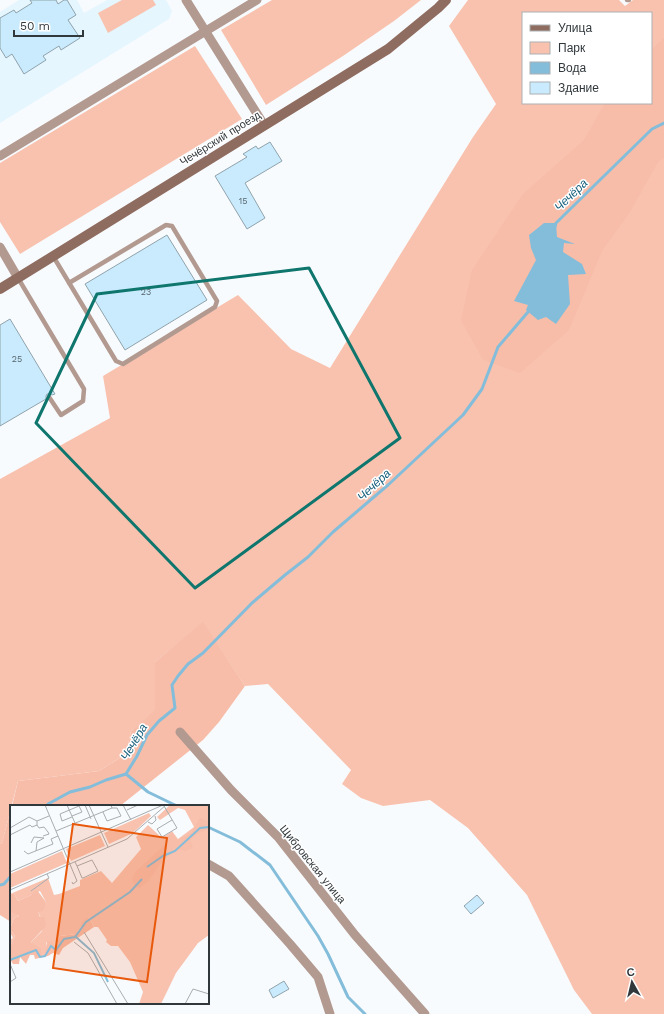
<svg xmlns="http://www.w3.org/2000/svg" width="664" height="1014" font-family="'Work Sans',sans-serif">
  <rect width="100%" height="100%" fill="#f8fbfe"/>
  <!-- built -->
  <polygon fill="#e5f6fe" points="19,0 77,0 84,13 107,0 166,0 172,11 169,19 0,123 0,12"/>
  <!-- green -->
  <g fill="#f8c2af" fill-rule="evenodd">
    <polygon points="122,0 153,0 156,5 108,33 98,13"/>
    <polygon points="272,0 421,0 394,21 343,56 266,105 221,30"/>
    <path d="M468 0H619L625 6 633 0H664V1014H592L574 990 527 895 468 828 430 800 383 806 361 798 342 784 351 770 268 684 245 686 203 623 155 662 156 710 131 731 126 754 99 771 18 781 2 843 0 844V479L110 418 103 376 238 295 291 349 330 368 473 137 496 104 449 26ZM523 13H651V103H523Z"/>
    <polygon points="195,46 242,119 20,254 0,222 0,163"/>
  </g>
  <!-- forest -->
  <g fill="#f7bda9">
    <polygon points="664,38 664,158 658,162 630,212 602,251 569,330 520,373 483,360 461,320 472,270 523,194 584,140 605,103 651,103 651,50"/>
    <polygon points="203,622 245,686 219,722 203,740 120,806 12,806 18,781 99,771 126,754 131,731 155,710 155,662"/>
    <polygon points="11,808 11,922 0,915 0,844 2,843"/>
  </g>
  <!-- water -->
  <polygon fill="#84bdda" points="544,223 556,223 557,237 575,244 564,243 563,252 582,264 586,274 568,275 570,304 556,324 546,317 538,320 526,310 528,305 514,301 536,260 531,248 529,235"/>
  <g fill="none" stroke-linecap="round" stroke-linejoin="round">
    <!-- stream -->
    <g stroke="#84bdda" stroke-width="3">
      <polyline points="555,227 556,223 652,129 664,123"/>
      <polyline points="126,774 148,792 177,806"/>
      <polyline points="47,806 48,804 70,792 90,787 106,780 126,774 137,756 147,735 159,721 175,708 172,685 178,676 188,664 203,653 252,603 285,575 308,557 333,532 388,485 463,415 482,389 498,347 528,312 529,309"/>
      <polyline points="208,827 240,842 270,865 318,936 328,954 348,997 365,1014"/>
      <polyline points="0,885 4,884 11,876"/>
    </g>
  </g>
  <!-- building -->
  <g fill="#c9ebfd" stroke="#90a3ac">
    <polygon points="30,0 56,0 58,4 64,0 67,0 76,15 68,20 80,38 61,50 59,46 43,56 46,60 24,74 12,54 6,58 0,48 0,18 14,10 16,13 32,3"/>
    <polygon points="270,142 282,161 245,183 265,218 247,229 215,176 247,157 243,154 256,146 258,149"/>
    <polygon points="167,235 207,300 125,350 85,284"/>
    <polygon points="10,319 55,394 52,395 50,394 47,394 46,396 46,399 0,426 0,325"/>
    <polygon points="477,895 484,903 471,914 464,906"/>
    <polygon points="284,981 289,989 273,998 269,990"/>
  </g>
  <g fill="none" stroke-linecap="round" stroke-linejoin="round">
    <!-- service -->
    <g stroke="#b39a91" stroke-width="4.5">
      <polyline points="627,0 629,0"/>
      <polyline points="53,256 116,361 123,364 215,307 217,301 172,226 166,225 69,283"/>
      <polyline points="18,278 84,389 83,401 61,415 49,397"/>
    </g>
    <!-- minor -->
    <g stroke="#b39a91" stroke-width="9">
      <polyline points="186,0 264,125"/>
      <polyline points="0,156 257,0"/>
      <polyline points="0,247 18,278"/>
      <polyline points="180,732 231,790 278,837 355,935 425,1014"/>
      <polyline points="208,864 229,876 290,944 318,977 330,1014"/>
    </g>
    <!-- secondary -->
    <polyline stroke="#8f6c60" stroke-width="10" points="0,289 388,49 438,8 446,0"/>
  </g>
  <!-- marked area -->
  <path fill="none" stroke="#0f766e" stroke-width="3" stroke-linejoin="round" d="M309 268 400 438 195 588 36 423 97 294Z"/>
  <g text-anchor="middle" stroke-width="3" stroke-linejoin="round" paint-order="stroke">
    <!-- number labels -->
    <g font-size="9" fill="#57656c">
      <text x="243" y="204">15</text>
      <text x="146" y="295">23</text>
      <text x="17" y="362">25</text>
    </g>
    <!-- street labels -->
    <g font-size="11" fill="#31383c" stroke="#fff">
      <text transform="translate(220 138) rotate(-32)" y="4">Чечёрский проезд</text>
      <text transform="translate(313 864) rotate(51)" y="4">Щибровская улица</text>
    </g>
    <!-- water labels -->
    <g font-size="12" font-style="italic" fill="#19607d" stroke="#fff">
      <text transform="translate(571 195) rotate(-44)" y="4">Чечёра</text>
      <text transform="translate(374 485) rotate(-43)" y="4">Чечёра</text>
      <text transform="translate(134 742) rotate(-59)" y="4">Чечёра</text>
    </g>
  </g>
  <!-- overview -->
  <g transform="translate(10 805)">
    <rect width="199" height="199" fill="#f8fbfe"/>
    <path d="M160 0H199V130L188 138 166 168 151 199H129L133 187 120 157 108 141H101L96 137 97 135 88 122H84L79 112 66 129 50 131 44 140 36 137 37 145 35 151 31 150 21 137 32 126 33 117 28 107 36 97 30 86 8 96 4 88 0 89 38 73 44 90 49 89 70 81V75L91 66 102 78 131 44 126 32 138 20 152 33 162 26 168 34 184 22 175 5 168 3 150 15 147 12ZM139 8 141 11 123 28 99 39 94 28ZM90 30 95 41 61 56 56 44ZM52 46 57 58 0 83V69ZM1 105 9 111 4 113 0 124 5 131 0 142V135L3 133 0 127Z" fill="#f8c2af"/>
    <path d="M190 13 199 17V24L188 28 180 35 183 43 174 46 170 44 153 55 137 78 129 83 124 80 122 74 125 67 158 37V31L162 28 167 35 181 28ZM27 85 36 97 33 106 28 107 30 112H34L36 121 21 137 31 144V150L35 151 37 136H42L44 140 50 131 66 129 71 123 72 116 79 112 84 122 53 143 49 150 43 148 38 151 25 154 24 150H20L16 159 10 152 9 159H3L0 154V142L5 131 0 124 4 113 9 111 0 106V89L4 88 8 96 21 90Z" fill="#f7bda9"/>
    <path fill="none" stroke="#84bdda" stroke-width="2" d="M137 62 153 51 165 46 190 23 199 22M66 132 84 148 98 177M0 155 26 145 30 152 35 151 41 141 46 145 54 134 65 132 76 117 120 87 132 74"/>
    <path fill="none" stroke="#a8adb0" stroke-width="1" d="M35 0 67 76 63 79 62 77M57 0 65 18M75 0 81 14M79 0 98 42M113 0 121 15M154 1 167 23 152 32 147 24 162 15M117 5 128 0M93 7 97 16 111 11 107 3H102M62 11 72 7 69 1 50 9 52 16 62 12M138 17 142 19 146 15 145 11M27 20 29 23 34 22 38 27 39 29 33 31M0 23 19 12 27 16M46 26 102 3 101 0M0 30 20 20 22 22 27 20V16L39 11M21 38 24 32 34 33 27 37 26 46M14 46 18 49 43 39 41 34 48 31M65 57 67 61 72 73H73L88 66 82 55 67 61M0 67 153 0M0 85 117 34 156 0M21 86 39 73 37 69M74 127 118 199M64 137 78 148 107 199M0 159 6 173 0 177M175 199 183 184 199 189"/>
    <path fill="#e8590c" fill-opacity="0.15" stroke="#e8590c" stroke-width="2" d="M63 19 157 33 137 177 43 163Z"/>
    <rect width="199" height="199" fill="none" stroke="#31383c" stroke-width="2"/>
  </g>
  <!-- legend -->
  <rect x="522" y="12" width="130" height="92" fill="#ffffff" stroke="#adafb1"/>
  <rect x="530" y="25" width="20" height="6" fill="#8f6c60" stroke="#adafb1"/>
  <text x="558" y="32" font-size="12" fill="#31383c">Улица</text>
  <rect x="530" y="42" width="20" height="12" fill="#f8c2af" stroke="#adafb1"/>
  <text x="558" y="52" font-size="12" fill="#31383c">Парк</text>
  <rect x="530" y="62" width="20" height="12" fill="#84bdda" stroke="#adafb1"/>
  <text x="558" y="72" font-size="12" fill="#31383c">Вода</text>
  <rect x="530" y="82" width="20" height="12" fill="#c9ebfd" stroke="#adafb1"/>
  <text x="558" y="92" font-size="12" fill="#31383c">Здание</text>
  <!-- north arrow -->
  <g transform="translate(632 982) rotate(352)" stroke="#ffffff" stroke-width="3" paint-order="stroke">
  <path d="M0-3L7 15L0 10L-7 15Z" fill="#31383c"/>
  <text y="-6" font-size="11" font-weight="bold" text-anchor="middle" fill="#31383c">С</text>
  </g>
  <!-- scale -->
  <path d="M14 30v6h69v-6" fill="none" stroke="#31383c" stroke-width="2"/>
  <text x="20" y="30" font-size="12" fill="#31383c" stroke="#ffffff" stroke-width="3" paint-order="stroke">50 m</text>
</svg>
